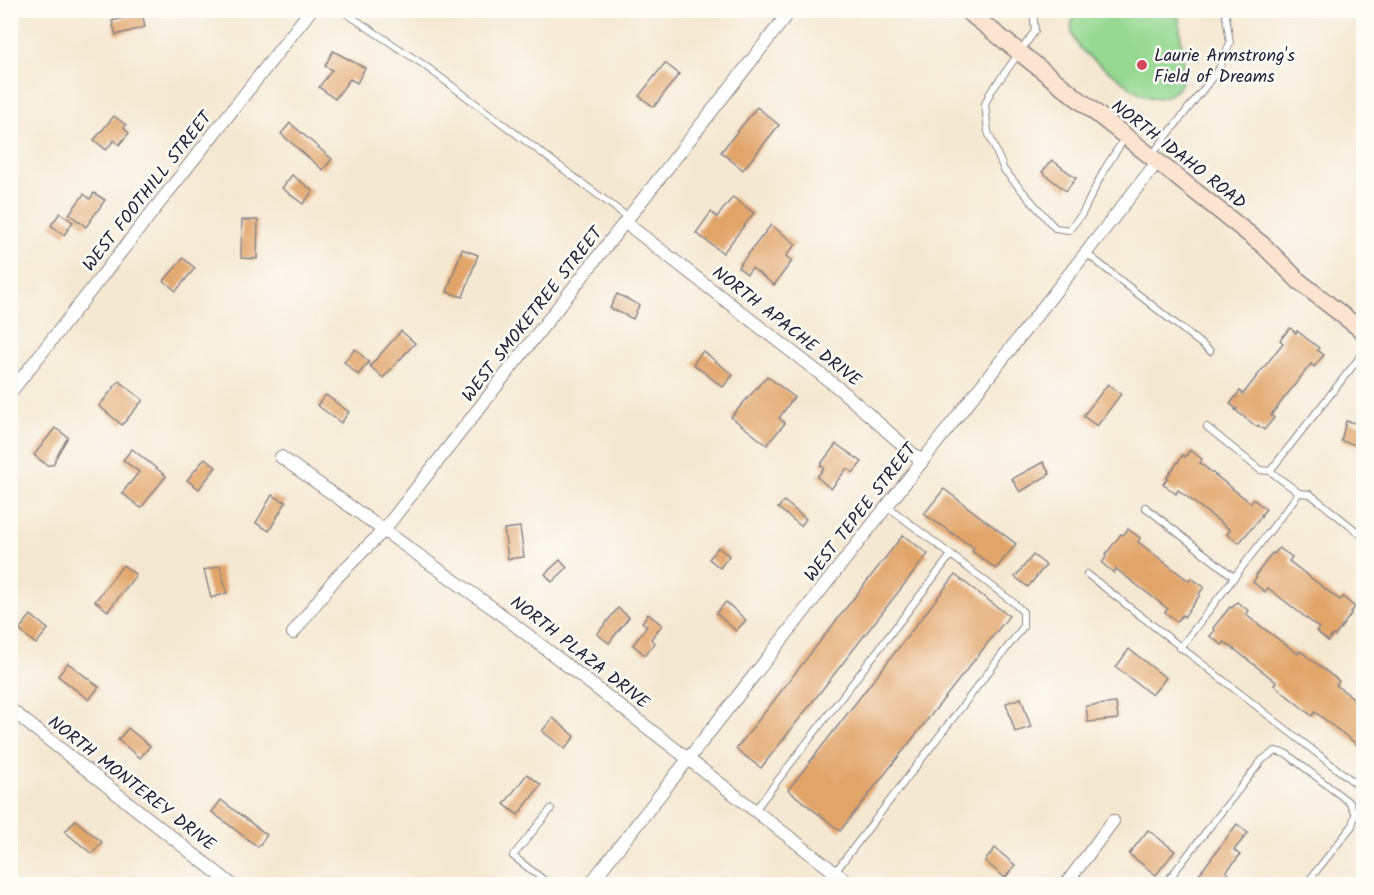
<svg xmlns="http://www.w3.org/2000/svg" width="1374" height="895" font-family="Kalam,sans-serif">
  <rect width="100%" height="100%" fill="#fdfcf7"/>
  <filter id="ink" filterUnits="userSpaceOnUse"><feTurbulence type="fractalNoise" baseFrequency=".0167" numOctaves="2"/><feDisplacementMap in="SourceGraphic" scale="12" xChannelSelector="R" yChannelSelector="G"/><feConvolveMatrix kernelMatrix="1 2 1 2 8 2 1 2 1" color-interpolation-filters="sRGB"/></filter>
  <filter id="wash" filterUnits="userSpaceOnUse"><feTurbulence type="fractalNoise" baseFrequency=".008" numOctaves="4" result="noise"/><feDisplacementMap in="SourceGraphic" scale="24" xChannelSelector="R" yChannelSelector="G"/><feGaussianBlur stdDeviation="1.35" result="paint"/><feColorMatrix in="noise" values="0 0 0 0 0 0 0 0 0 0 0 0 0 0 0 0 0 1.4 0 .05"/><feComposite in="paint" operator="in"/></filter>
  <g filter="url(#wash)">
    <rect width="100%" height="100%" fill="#f5e8d2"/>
    <!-- green -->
    <path fill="#95d891" stroke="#5c7d66" stroke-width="1.5" d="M1077 11H1178C1179 23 1186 70 1183 79 1181 85 1177 90 1172 93 1151 107 1132 88 1116 76 1095 62 1057 40 1077 11Z"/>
    <g id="blocks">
      <!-- building -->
      <g fill="#e1a469">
        <polygon points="142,13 145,27 116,35 112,21"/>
        <polygon points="333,51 365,68 357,83 350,79 335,99 319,87 332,70 325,66"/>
        <polygon points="665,63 679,74 654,107 639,96"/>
        <polygon points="757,107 779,125 743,170 721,152"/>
        <polygon points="114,116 126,125 124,128 129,133 119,145 114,140 106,150 94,140"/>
        <polygon points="290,123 332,159 323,170 281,134"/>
        <polygon points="1052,160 1076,178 1066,191 1042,172"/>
        <polygon points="292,175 313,191 303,204 282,188"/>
        <polygon points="94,193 105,200 86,227 69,214 84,194 90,199"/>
        <polygon points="733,197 754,213 723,253 696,233 711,212 717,217"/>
        <polygon points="60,213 73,222 64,235 51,225"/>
        <polygon points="242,220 258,220 257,259 241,258"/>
        <polygon points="771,225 796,244 786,256 792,261 774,285 752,268 747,274 738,267"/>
        <polygon points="462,249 478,255 463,297 447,292"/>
        <polygon points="183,258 195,268 176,291 164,281"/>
        <polygon points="617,294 639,305 633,319 610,308"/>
        <polygon points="1290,328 1296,333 1297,331 1319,348 1317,350 1324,355 1314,367 1311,364 1271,415 1274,418 1264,430 1258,425 1257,427 1235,410 1237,409 1230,404 1240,391 1243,394 1283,343 1280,340"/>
        <polygon points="401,331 415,343 383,378 370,366"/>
        <polygon points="355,349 369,362 358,375 344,362"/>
        <polygon points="703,351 733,375 723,387 693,364"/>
        <polygon points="767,376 794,397 779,418 785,423 767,445 731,417"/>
        <polygon points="119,381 143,400 122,425 99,406"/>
        <polygon points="1108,384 1121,394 1097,426 1083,416"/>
        <polygon points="326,395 349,412 341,423 317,405"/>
        <polygon points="1346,421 1364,425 1361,446 1341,441"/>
        <polygon points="55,428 68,437 55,459 55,461 52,465 47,465 34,455"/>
        <polygon points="836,444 862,462 853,473 847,468 831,489 817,477 824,468 820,465"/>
        <polygon points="132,449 166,476 141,508 122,493 139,472 123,460"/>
        <polygon points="1190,450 1202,459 1200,463 1251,503 1253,499 1266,509 1261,515 1262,516 1239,543 1227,534 1230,530 1178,490 1176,494 1163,484 1168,478 1167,477 1183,455 1185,457"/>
        <polygon points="205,458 216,467 199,489 187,480"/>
        <polygon points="1043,462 1050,474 1020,492 1012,479"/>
        <polygon points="944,489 1016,544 996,569 972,551 974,548 924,514"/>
        <polygon points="272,495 286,502 269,531 256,523"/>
        <polygon points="784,501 806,519 801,526 778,508"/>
        <polygon points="520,527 524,557 508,559 504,529"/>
        <polygon points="1128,529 1140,538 1138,542 1189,581 1191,578 1204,587 1199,594 1200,595 1184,617 1182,615 1177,622 1165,612 1168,609 1116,569 1114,573 1102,563 1106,557 1105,555 1121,534 1123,535"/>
        <polygon points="903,535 928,554 761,768 736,749"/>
        <polygon points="718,547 729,556 720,568 709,559"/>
        <polygon points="1279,548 1292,557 1289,561 1340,600 1343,597 1355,607 1350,613 1351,614 1335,636 1333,635 1328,641 1316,631 1319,628 1268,588 1265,592 1253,582 1257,576 1256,575 1272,553 1274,554"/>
        <polygon points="1033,555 1046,565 1028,587 1015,577"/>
        <polygon points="560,560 567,568 552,582 545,574"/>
        <polygon points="123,565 136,575 108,611 95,601"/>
        <polygon points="220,566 227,593 211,598 204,570"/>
        <polygon points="955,575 1009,616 840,831 788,790"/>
        <polygon points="726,602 746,620 736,631 716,613"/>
        <polygon points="1237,602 1249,611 1246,615 1298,654 1300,651 1339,681 1336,685 1364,706 1364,750 1315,712 1312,716 1274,685 1276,682 1225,642 1222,645 1210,636 1215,630 1213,628 1230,607 1232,608"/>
        <polygon points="618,608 629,617 609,643 597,634"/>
        <polygon points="648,614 662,625 651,639 655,643 645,655 633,645 647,626 642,622"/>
        <polygon points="31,615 48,629 36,644 19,630"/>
        <polygon points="1129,649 1166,678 1152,695 1116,667"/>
        <polygon points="68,663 99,687 89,700 58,676"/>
        <polygon points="1021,698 1031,727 1015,732 1006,703"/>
        <polygon points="1116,703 1118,719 1088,722 1086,706"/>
        <polygon points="553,718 575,736 565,749 542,731"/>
        <polygon points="128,728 150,746 140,758 118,740"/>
        <polygon points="527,774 541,785 518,815 504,804"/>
        <polygon points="221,800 267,835 258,847 212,812"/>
        <polygon points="75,820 102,842 92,854 65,832"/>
        <polygon points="1237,824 1248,833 1234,850 1240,855 1226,872 1231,876 1224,885 1191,885"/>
        <polygon points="1148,830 1175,851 1156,875 1129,854"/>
        <polygon points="995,848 1015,865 1005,878 985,861"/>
      </g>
    </g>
  </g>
  <g filter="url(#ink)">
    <use href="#blocks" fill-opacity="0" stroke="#8c8586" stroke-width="1.5"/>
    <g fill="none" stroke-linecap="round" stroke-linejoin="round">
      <!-- lane casing -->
      <g stroke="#8c8586" stroke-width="8">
        <g id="lane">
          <polyline points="341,10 424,65 629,218"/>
          <polyline points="1033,10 1035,31 990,93 985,104 988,132 1004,170 1055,228 1069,230 1082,214 1104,170 1124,139"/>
          <polyline points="1152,155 1219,69 1230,43 1225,10"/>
          <polyline points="1086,253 1210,351"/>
          <polyline points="1207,427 1260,470 1270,471"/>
          <polyline points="1299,493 1310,494 1364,537"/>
          <polyline points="1145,507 1234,577"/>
          <polyline points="1087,574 1364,790"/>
          <polyline points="1180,648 1299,493 1270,471 1364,352"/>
          <polyline points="755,810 951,555"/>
          <polyline points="835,872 1023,627 1023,612 1014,603 887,506"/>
          <polyline points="549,884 513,856 551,809"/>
          <polyline points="1165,884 1262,760 1275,751 1287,754 1350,803 1355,814 1352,826 1306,884"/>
        </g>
      </g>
      <!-- street casing -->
      <g stroke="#8c8586" stroke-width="14">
        <g id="street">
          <polyline points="626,223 841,390 922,462"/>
          <polyline points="10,393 311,10"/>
          <polyline points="281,457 494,609 850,884"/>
          <polyline points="293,633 334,580 383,531 791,10"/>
          <polyline points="10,709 231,884"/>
          <polyline points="590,884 1158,161"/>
          <polyline points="1066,884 1113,821"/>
        </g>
      </g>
      <!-- secondary casing -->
      <g stroke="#8c8586" stroke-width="19">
        <polyline id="secondary" points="966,10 1264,246 1300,282 1364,332"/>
      </g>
      <!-- lane -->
      <use href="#lane" stroke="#fff" stroke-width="6"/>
      <!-- street -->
      <use href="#street" stroke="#fff" stroke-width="12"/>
      <!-- secondary -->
      <use href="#secondary" stroke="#fde4d0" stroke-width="16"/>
    </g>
  </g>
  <!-- markers -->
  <circle fill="#d1495b" stroke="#fdfcf7" stroke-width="2" cx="1142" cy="65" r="6"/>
  <g text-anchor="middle" stroke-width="5" stroke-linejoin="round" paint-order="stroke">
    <!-- poi labels -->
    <g font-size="18" fill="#22223b" stroke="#fdfcf7" text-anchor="start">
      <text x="1154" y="61">Laurie Armstrong's<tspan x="1154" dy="21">Field of Dreams</tspan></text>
    </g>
    <!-- street labels -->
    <g font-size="18" fill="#22223b" stroke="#fdfcf7">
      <text transform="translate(1179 154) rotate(38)" y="6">NORTH IDAHO ROAD</text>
      <text transform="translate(147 191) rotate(-52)" y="6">WEST FOOTHILL STREET</text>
      <text transform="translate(532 314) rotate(-52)" y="6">WEST SMOKETREE STREET</text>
      <text transform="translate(787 326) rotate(38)" y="6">NORTH APACHE DRIVE</text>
      <text transform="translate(860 512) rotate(-52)" y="6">WEST TEPEE STREET</text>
      <text transform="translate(580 652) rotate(38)" y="6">NORTH PLAZA DRIVE</text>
      <text transform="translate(132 783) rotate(38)" y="6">NORTH MONTEREY DRIVE</text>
    </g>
  </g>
  <!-- margin -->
  <rect width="1374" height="895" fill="none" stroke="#fdfcf7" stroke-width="36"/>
</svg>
